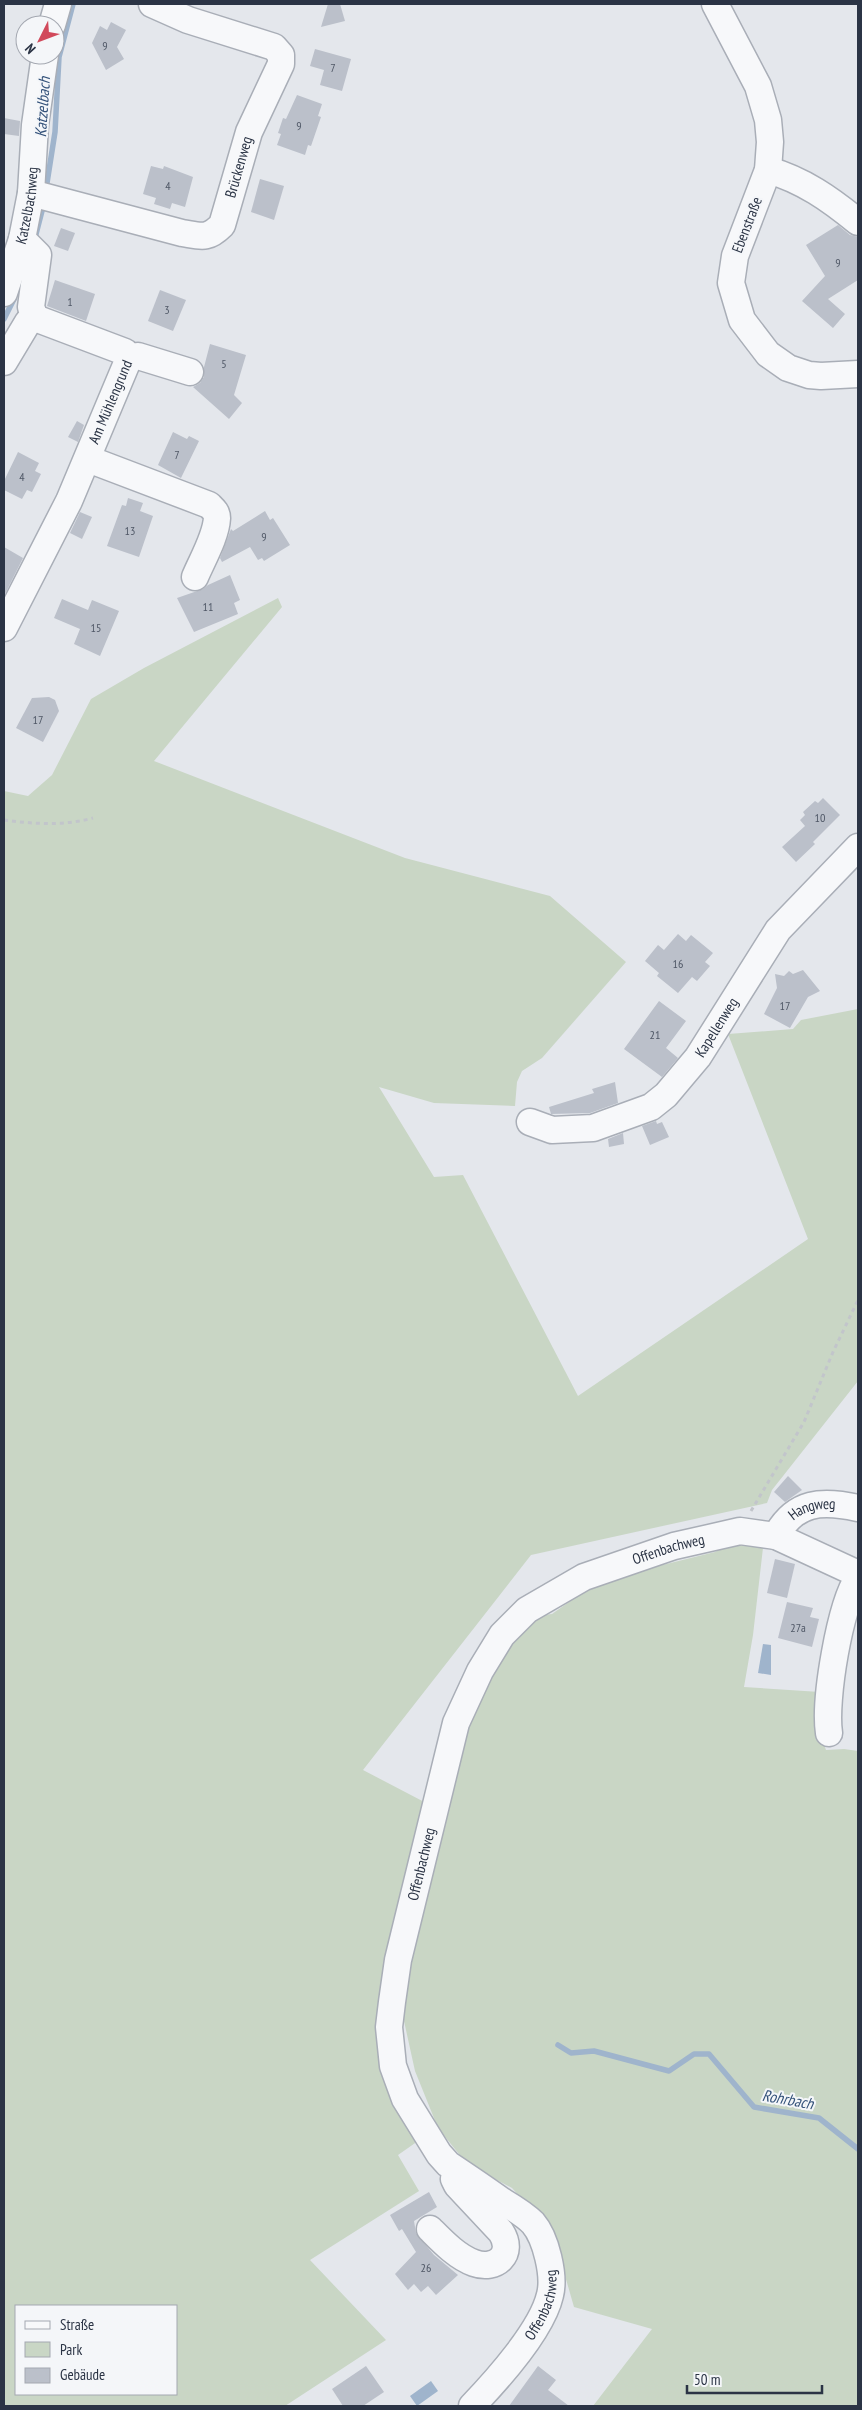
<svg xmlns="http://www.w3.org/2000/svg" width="862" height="2410" font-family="'PT Sans Narrow',sans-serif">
  <rect width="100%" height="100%" fill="#e4e7ec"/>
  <!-- green -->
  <g fill="#c9d6c5" fill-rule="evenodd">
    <path d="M278 598 282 607 154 761 405 858 550 896 626 962 542 1058 522 1071 517 1082 515 1106 434 1103 379 1087 434 1177 463 1175 578 1396 808 1239 728 1034 793 1029 801 1020 858 1009V1381L772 1490 767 1503 531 1555 363 1770 430 1805 387 1977 418 2141 398 2155 419 2191 310 2260 386 2340 285 2406H4V791L28 796 52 775 91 699 144 668ZM16 2306H176V2394H16Z"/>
    <polygon points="764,1539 753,1635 744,1687 820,1692 817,1726 826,1750 844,1749 858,1751 858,2406 593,2406 652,2329 574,2307 553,2234 512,2188 467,2164 438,2128 415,2071 402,2012 406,1943 481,1678 535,1616 552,1614 589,1588 626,1574 715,1552 734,1542"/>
  </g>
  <!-- water -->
  <g fill="#9fb4cc">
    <polygon points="763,1644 771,1645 771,1675 758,1673"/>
    <polygon points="431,2381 438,2391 417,2406 410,2396"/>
  </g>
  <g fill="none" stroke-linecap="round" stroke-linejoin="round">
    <!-- stream -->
    <g stroke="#9fb4cc" stroke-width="5.5">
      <polyline points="47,183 55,132 59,57 73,4"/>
      <polyline points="35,238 43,207"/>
      <polyline points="4,319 14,299"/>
      <polyline points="558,2045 571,2053 594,2051 669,2071 694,2054 709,2054 754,2107 819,2118 858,2149"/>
    </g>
  </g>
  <!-- building -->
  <g fill="#bbc0ca">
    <polygon points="328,4 340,4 345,21 321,27"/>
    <polygon points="111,22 126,30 117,47 124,59 106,70 92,43 100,26 107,30"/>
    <polygon points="315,49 351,59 342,91 320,85 324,70 310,66"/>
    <polygon points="297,95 322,104 318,116 321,117 311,146 308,145 305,155 277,145 281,134 278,133 283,118 286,119"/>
    <polygon points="4,118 20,121 19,136 4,134"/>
    <polygon points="151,166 163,169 164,166 193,177 185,207 172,203 170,209 154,204 156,198 143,194"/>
    <polygon points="260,179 284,186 274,220 251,212"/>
    <polygon points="838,225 850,235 858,237 858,280 828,299 845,314 833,328 802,301 825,276 806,245"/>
    <polygon points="61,228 75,233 68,251 54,246"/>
    <polygon points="55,280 95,294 86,321 47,306"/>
    <polygon points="160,290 186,300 173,331 148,321"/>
    <polygon points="210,344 246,355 234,395 242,403 229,419 193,387 200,383 204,377 204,367"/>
    <polygon points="77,421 84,425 78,442 68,437"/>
    <polygon points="173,432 187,439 189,436 199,441 181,478 158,465"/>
    <polygon points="18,452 39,463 35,471 41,474 32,492 27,490 22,499 4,490 4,481"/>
    <polygon points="128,498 143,503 140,511 153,516 139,557 107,546 122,505 126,506"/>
    <polygon points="265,511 270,520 273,518 290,545 264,561 262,558 258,560 250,547 222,562 220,558 231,529 233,531"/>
    <polygon points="80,512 92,517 82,539 70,533"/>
    <polygon points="4,547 23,558 4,596"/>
    <polygon points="230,575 240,600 234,603 238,614 194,632 177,598 203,589 208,585"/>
    <polygon points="62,599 88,610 92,600 119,611 100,656 74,644 80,629 54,618"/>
    <polygon points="49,697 55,700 59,711 43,742 16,728 32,698"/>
    <polygon points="823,798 840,815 813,842 815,844 796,862 782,847 805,826 800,820 805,815 803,812 815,801 818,803"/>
    <polygon points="678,934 686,941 691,935 713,953 705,962 710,966 697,981 692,977 678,993 657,976 659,973 645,961 658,945 664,950"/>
    <polygon points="803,970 820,991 808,997 790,1028 764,1014 777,988 775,974 784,976 789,971 793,974"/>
    <polygon points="659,1001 686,1021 666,1048 678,1058 662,1077 624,1049"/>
    <polygon points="615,1082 618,1103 590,1113 551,1114 549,1107 594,1093 592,1089"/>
    <polygon points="656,1121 657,1124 662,1122 669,1137 650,1145 642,1126"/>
    <polygon points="623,1133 624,1144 609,1147 608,1139"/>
    <polygon points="788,1476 802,1490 785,1502 774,1492"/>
    <polygon points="775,1559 795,1564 787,1598 767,1593"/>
    <polygon points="787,1602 813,1608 810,1617 819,1619 812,1647 778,1638"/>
    <polygon points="429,2192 437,2207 414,2221 416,2233 434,2255 458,2275 436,2295 428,2286 421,2292 414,2284 408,2290 395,2274 416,2252 402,2229 399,2231 390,2215"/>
    <polygon points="366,2366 384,2392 363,2406 343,2406 332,2389"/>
    <polygon points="538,2366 556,2380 548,2390 569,2406 509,2406"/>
  </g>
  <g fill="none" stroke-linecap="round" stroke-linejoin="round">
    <!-- minor casing -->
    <g stroke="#a9aeb7" stroke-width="29">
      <g id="minor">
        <polyline points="715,4 758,86 768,120 770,142 768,170 735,256 731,283 742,320 768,354 788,368 809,375 821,376 858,374"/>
        <polyline points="52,25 58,4"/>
        <path d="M768 170C803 180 830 199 858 222"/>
        <path id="s1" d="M31 193 182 233C201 236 207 240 222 225L249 132 281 64V55L274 47 188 20 152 4"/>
        <path id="s2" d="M4 293 22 239 31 193 35 125 45 55"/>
        <polyline points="129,358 138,356 190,372"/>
        <polyline points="4,362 28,322 35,318"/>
        <path d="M88 459 209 505C213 509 217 512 217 518 216 537 202 560 195 577"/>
        <path id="s3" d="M4 628 69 501 129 358 125 352 35 318 31 307 38 255 22 239"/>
        <path id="s4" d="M530 1122 552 1130 593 1128 651 1107 666 1095 698 1057 778 930 858 847"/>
        <path id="s5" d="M776 1536C795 1501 822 1500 858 1508"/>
        <path d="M829 1733C824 1700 840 1605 858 1578"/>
        <path d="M430 2229C442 2241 457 2257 474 2263 496 2271 515 2254 501 2232L457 2185 454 2179 458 2172"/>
        <path id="s6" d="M472 2406C496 2381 542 2330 550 2295 555 2276 546 2238 533 2223 524 2214 512 2207 502 2201 484 2188 466 2176 448 2164L439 2154 405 2099 393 2066 389 2027 392 2002 398 1960 456 1723 480 1671 502 1635 527 1610 584 1577 674 1546 740 1531 776 1536 858 1574"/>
      </g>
    </g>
    <!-- path -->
    <g stroke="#c2c5cb" stroke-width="3" stroke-dasharray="4 4" stroke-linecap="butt">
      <path d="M4 820C34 824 64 826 93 818"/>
      <polyline points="751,1511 804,1422 833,1352 858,1300"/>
    </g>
    <!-- minor -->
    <use href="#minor" stroke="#f7f8fa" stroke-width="26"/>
  </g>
  <g text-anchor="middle" stroke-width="4" stroke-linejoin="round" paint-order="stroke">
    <!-- number labels -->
    <g font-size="12" fill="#4f5766">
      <text x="105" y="50">9</text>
      <text x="333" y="72">7</text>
      <text x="299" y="130">9</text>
      <text x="168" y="190">4</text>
      <text x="838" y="267">9</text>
      <text x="70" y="306">1</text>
      <text x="167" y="314">3</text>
      <text x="224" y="368">5</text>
      <text x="177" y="459">7</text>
      <text x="22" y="481">4</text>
      <text x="130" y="535">13</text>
      <text x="264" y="541">9</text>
      <text x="208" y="611">11</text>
      <text x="96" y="632">15</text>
      <text x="38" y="724">17</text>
      <text x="820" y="822">10</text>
      <text x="678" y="968">16</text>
      <text x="785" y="1010">17</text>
      <text x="655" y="1039">21</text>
      <text x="798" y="1632">27a</text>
      <text x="426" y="2272">26</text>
    </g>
    <!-- street labels -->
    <g font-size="15" fill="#2b3445" stroke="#f4f6f9">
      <text dy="5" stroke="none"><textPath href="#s1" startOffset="260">Brückenweg</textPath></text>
      <text dy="5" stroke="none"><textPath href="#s2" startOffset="91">Katzelbachweg</textPath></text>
      <text transform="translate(747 225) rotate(-69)" y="5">Ebenstraße</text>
      <text dy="5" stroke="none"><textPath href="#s3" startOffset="250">Am Mühlengrund</textPath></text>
      <text dy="5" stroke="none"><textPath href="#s4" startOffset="230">Kapellenweg</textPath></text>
      <text dy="5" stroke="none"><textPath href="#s5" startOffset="48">Hangweg</textPath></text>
      <text dy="5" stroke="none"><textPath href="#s6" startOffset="1070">Offenbachweg</textPath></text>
      <text dy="5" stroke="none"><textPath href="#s6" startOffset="635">Offenbachweg</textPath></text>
      <text dy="5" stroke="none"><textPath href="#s6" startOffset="125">Offenbachweg</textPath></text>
    </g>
    <!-- water labels -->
    <g font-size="16" font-style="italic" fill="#34527a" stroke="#f4f6f9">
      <text transform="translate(42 107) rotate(-86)" y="6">Katzelbach</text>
      <text transform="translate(788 2099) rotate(10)" y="6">Rohrbach</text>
    </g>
  </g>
  <!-- border -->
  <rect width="862" height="2410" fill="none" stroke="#2b3445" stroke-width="10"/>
  <!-- legend -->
  <rect x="15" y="2305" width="162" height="90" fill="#f4f6f9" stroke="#a4a8b1"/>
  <rect x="25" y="2321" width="25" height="8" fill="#f7f8fa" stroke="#a4a8b1"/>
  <text x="60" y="2330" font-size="15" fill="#2b3445">Straße</text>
  <rect x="25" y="2342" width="25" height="15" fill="#c9d6c5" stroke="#a4a8b1"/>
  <text x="60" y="2355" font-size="15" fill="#2b3445">Park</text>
  <rect x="25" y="2368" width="25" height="15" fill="#bbc0ca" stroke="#a4a8b1"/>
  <text x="60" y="2380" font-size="15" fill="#2b3445">Gebäude</text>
  <!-- north arrow -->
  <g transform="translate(40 40) rotate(228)"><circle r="24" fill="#f4f6f9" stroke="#a4a8b1"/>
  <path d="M0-4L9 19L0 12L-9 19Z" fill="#d1495b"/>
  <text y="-8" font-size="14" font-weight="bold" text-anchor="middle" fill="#2b3445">N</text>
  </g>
  <!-- scale -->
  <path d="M687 2385v8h135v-8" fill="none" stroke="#2b3445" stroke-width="2.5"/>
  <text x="694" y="2385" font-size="15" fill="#2b3445" stroke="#f4f6f9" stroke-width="4" paint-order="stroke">50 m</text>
</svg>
